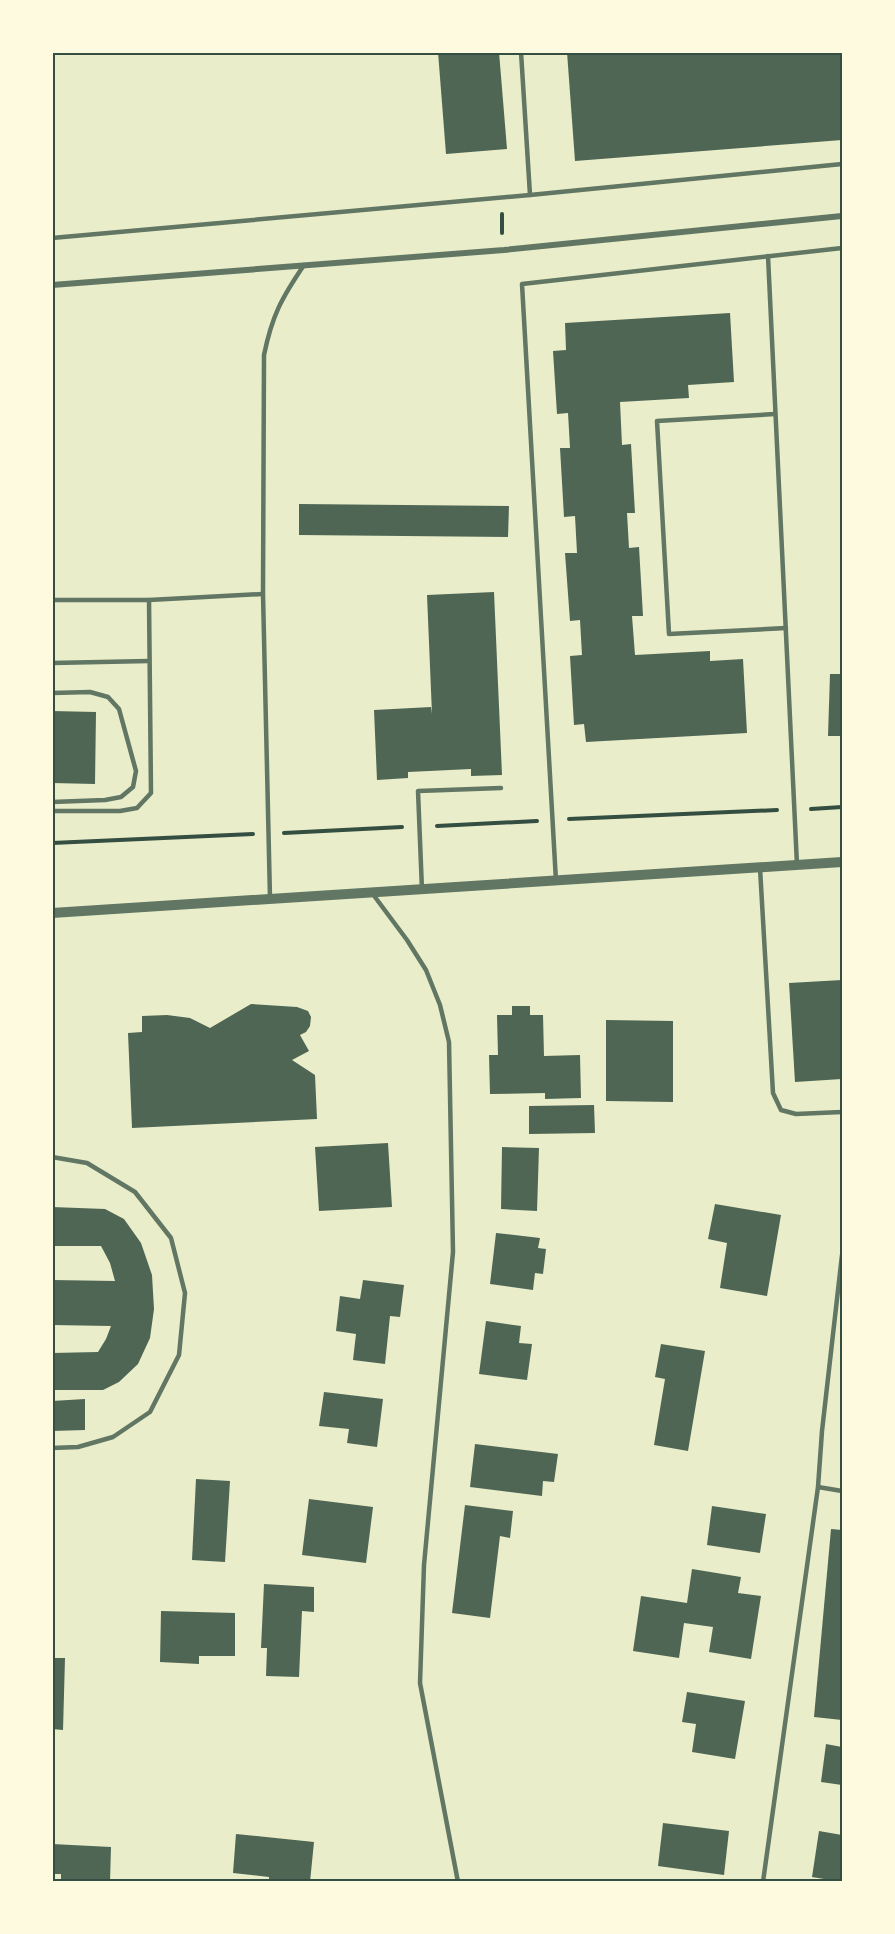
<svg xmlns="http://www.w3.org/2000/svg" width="895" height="1934" font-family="Manrope,sans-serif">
  <rect width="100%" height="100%" fill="#e9edc9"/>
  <!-- building -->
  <g fill="#4f6655">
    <polygon points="438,52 499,52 507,149 446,154"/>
    <polygon points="567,52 842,52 842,140 575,161"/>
    <polygon points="730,313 734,382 688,385 689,398 620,402 622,445 631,444 635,513 627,513 629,548 639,547 643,616 632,616 635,655 710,651 710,661 743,659 747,733 586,742 584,724 574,725 570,656 582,655 580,620 570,621 565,553 577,553 575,516 564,517 560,448 570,448 568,413 557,414 553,351 566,350 565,323"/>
    <polygon points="299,504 509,506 508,537 299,535"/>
    <polygon points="494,592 502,775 471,776 471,769 408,772 408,778 377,780 374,710 431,707 432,714 427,595"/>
    <polygon points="830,674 842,674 842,736 828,736"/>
    <polygon points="52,711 96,712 95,784 52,783"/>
    <polygon points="842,980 842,1079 795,1082 789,983"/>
    <polygon points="251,1004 297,1007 308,1011 311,1017 310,1026 306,1032 300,1035 309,1051 292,1060 315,1075 317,1119 132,1128 128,1033 142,1032 142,1016 167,1015 190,1018 210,1028"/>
    <polygon points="512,1006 530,1006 530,1015 543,1015 544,1056 580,1055 581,1098 545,1099 545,1093 490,1094 489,1055 498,1055 497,1015 512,1015"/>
    <polygon points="606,1020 673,1021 673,1102 606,1101"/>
    <polygon points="594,1105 595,1133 529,1134 529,1106"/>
    <polygon points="388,1143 392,1207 319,1211 315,1147"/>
    <polygon points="502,1147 539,1148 537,1211 501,1209"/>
    <polygon points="715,1204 781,1215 767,1296 720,1288 727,1243 708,1239"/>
    <polygon points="52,1207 105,1209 124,1219 141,1243 152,1275 154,1309 150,1338 138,1364 119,1382 103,1390 52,1390 52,1353 98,1352 106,1339 111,1326 52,1325 52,1280 115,1281 110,1263 101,1246 52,1246"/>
    <polygon points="496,1233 540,1238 538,1248 546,1249 543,1274 535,1273 533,1290 490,1284"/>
    <polygon points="363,1280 404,1285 400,1317 390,1316 385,1364 353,1360 356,1334 336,1331 340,1296 360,1299"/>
    <polygon points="486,1321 521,1326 519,1343 532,1344 527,1380 479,1374"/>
    <polygon points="661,1344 705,1351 688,1451 654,1445 665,1379 655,1377"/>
    <polygon points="324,1392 383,1399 377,1447 347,1443 349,1429 319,1426"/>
    <polygon points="85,1399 85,1430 52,1431 52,1401"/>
    <polygon points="475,1444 558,1454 554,1482 543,1481 542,1496 470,1487"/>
    <polygon points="196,1479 230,1481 225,1562 192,1560"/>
    <polygon points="309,1499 373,1507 366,1563 302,1555"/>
    <polygon points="465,1505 513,1511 510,1538 500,1536 490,1618 452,1613"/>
    <polygon points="712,1506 766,1514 760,1553 707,1545"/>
    <polygon points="831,1529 842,1530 842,1720 814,1717"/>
    <polygon points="692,1569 741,1577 738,1593 761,1596 751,1659 709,1652 713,1627 684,1623 679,1658 633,1651 641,1596 687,1603"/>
    <polygon points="264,1584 314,1587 314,1612 302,1611 299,1677 266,1676 267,1648 261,1648"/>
    <polygon points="161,1611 235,1613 235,1656 199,1656 199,1664 160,1662"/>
    <polygon points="52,1658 65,1658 63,1730 52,1729"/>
    <polygon points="687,1692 745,1701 735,1759 692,1752 696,1724 682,1722"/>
    <polygon points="826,1744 842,1747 842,1785 821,1782"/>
    <polygon points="663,1823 729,1831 724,1875 658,1866"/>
    <polygon points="819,1831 842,1835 842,1882 812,1877"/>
    <polygon points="236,1834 314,1842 310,1882 269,1882 269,1877 233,1873"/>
    <polygon points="52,1844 111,1847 110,1882 61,1882 61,1874 52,1874"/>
  </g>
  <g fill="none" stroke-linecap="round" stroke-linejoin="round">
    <!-- path -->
    <g stroke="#344e41" stroke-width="4">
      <polyline points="502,214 502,233"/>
      <polyline points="811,809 842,807"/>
      <polyline points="569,819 777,810"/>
      <polyline points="437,826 537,821"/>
      <polyline points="284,833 402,827"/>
      <polyline points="52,843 253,834"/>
    </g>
    <!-- service -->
    <g stroke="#617663" stroke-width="4.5">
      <polyline points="521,52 530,195"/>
      <polyline points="52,238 530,195 842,164"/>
      <polyline points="768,256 797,865"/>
      <polyline points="775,414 657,421 669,634 786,628"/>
      <polyline points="52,600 149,600 263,594"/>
      <polyline points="52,663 149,661"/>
      <polyline points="52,693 90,692 108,697 119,709 136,771 133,787 121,797 105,800 52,802"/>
      <polyline points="52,811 120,811 137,808 151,793 149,600"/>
      <polyline points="760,868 773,1093 781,1110 796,1114 842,1112"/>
      <polyline points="556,881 522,284 842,248"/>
      <polyline points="422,890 418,791 501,788"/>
      <polyline points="372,893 407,940 426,970 440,1005 449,1042 453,1252 424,1565 420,1683 458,1882"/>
      <path d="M270 898 263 594 264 355C272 316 281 299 304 265"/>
      <polyline points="52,1157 87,1163 135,1192 171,1238 185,1293 179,1355 150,1412 113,1437 78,1447 52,1448"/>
      <polyline points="818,1487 842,1491"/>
      <polyline points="763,1882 818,1487 822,1431 842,1255"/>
    </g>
    <!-- minor -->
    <polyline stroke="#617663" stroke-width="6" points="52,285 504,250 842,216"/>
    <!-- tertiary -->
    <polyline stroke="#617663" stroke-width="10" points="52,913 842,862"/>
  </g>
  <!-- border -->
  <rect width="895" height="1934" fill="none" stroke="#fefae0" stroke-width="108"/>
  <rect x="54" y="54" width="787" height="1826" fill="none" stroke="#344e41" stroke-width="2"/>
</svg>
